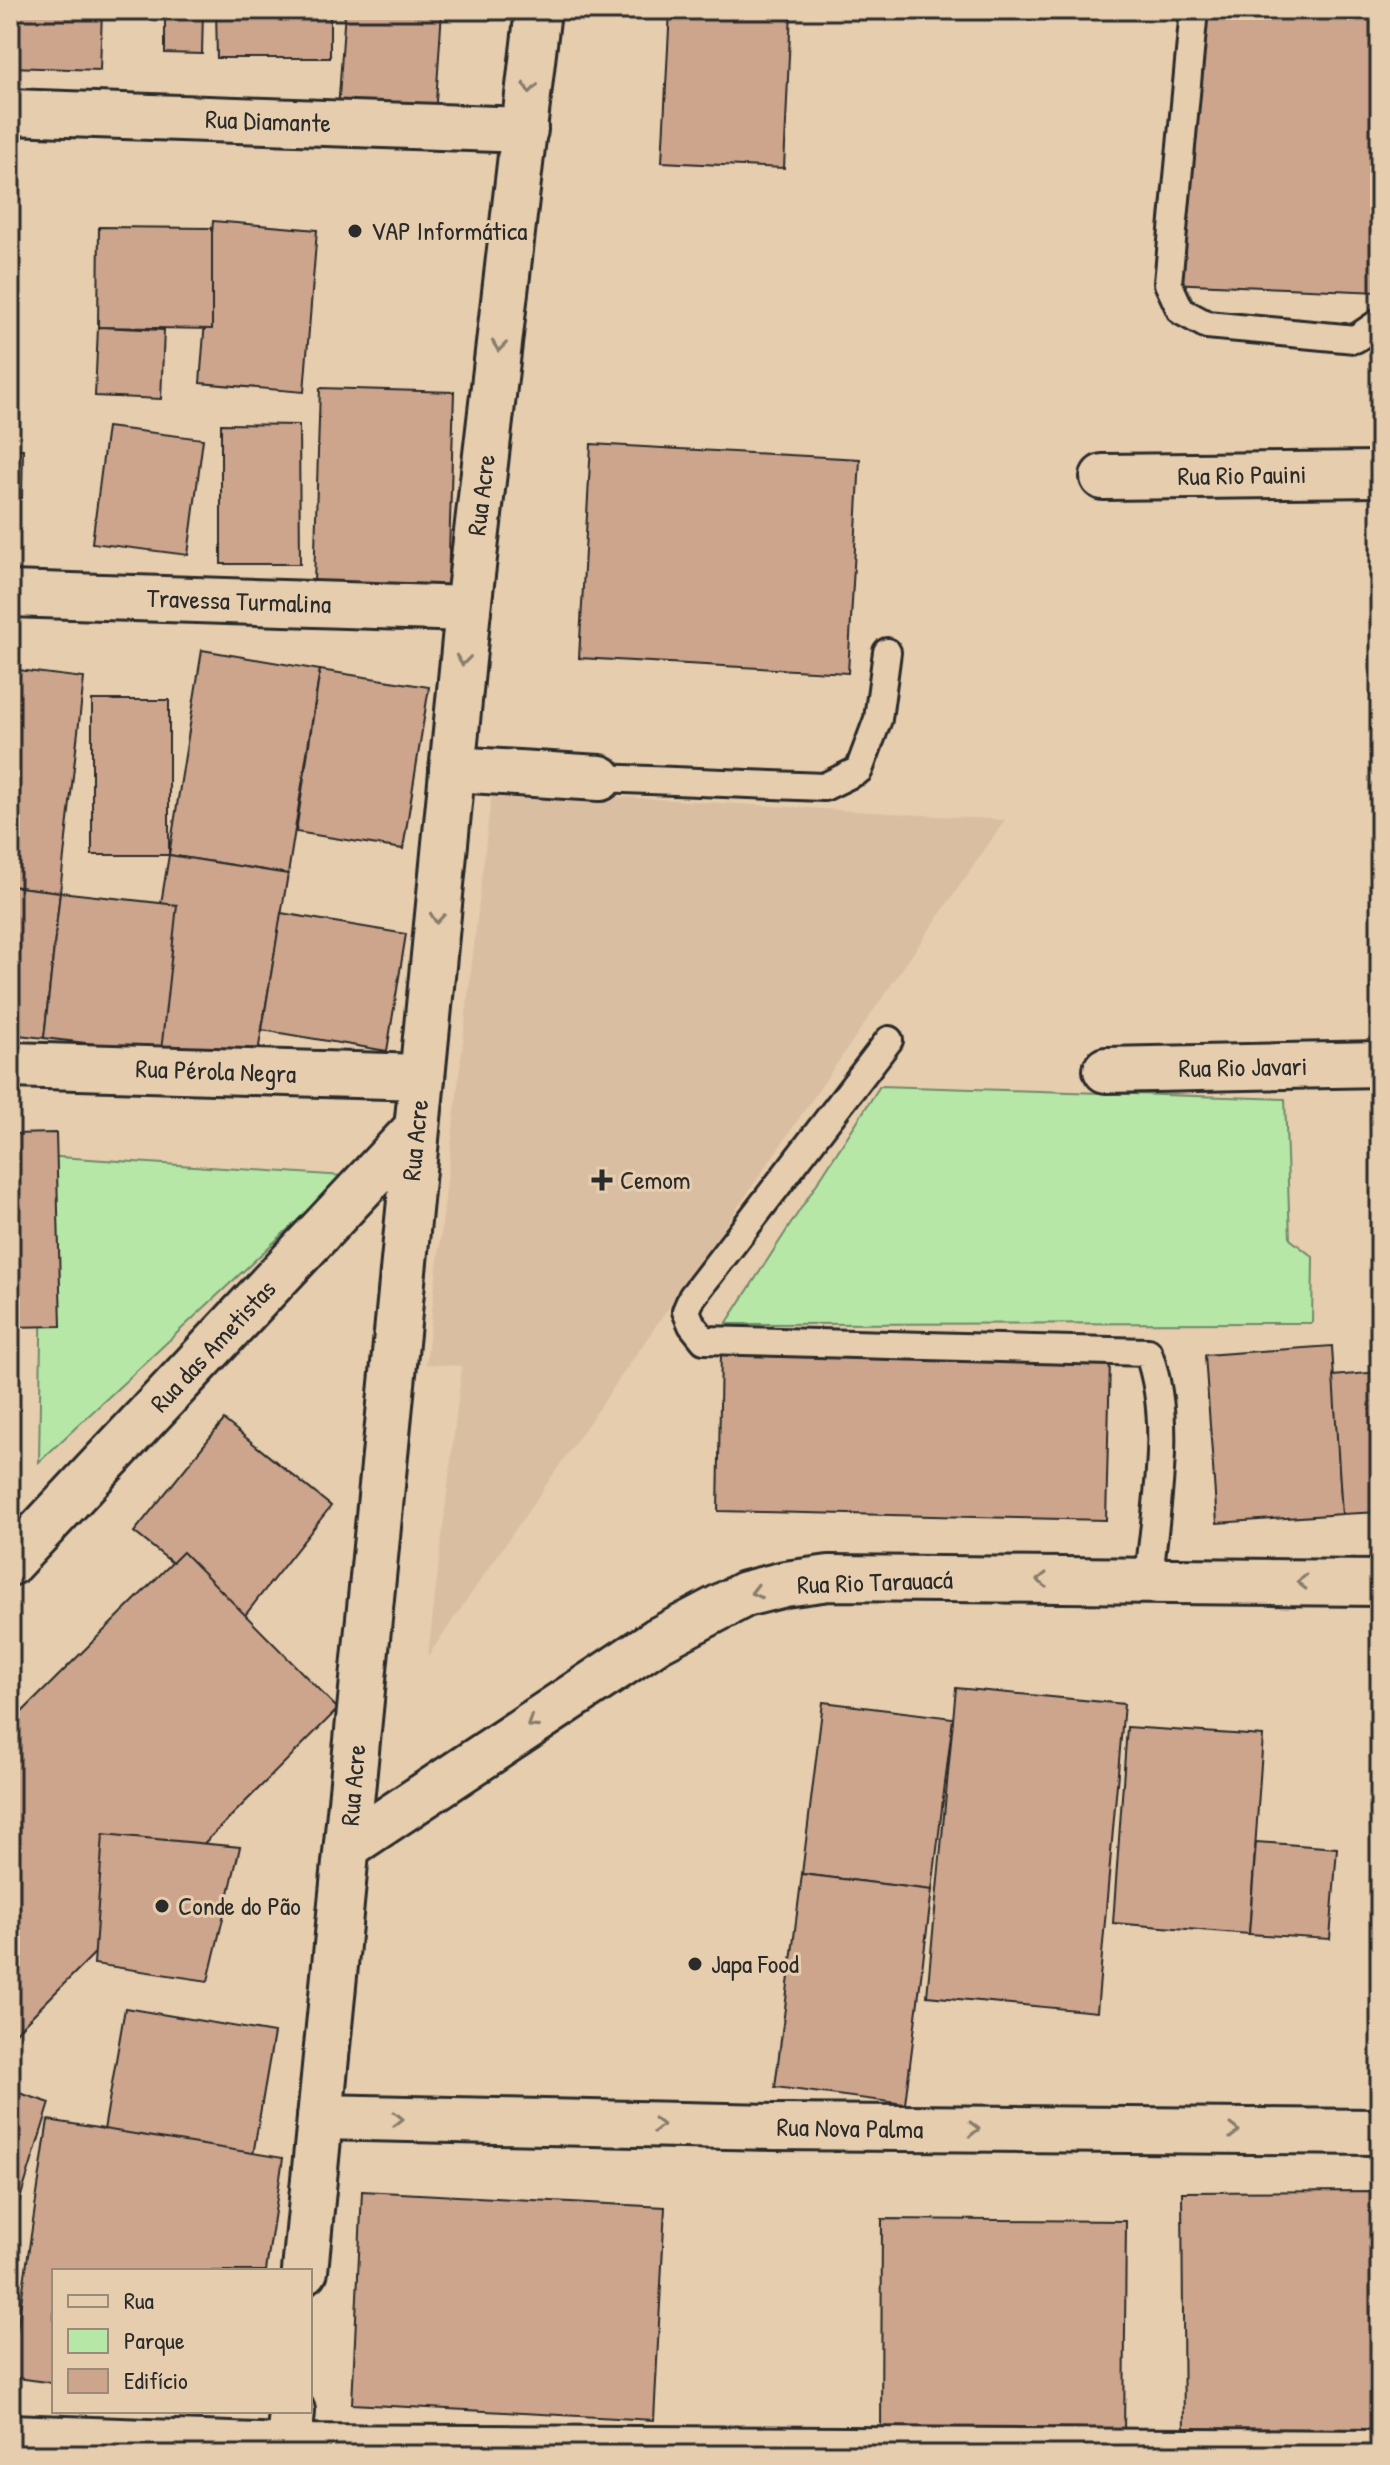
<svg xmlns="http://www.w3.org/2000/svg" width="1390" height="2465" font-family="'Patrick Hand',sans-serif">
  <rect width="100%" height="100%" fill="#e5cdae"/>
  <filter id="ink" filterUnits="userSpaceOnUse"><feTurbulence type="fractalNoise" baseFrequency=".0125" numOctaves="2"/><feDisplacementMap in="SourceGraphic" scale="16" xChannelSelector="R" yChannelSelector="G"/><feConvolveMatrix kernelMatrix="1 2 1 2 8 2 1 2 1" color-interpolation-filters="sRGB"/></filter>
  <g filter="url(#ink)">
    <!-- built -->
    <polygon fill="#dabea2" points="492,789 1005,820 428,1656 462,1366 426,1364"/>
    <!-- green -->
    <g fill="#b6e7a7" stroke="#708969" stroke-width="2">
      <polygon points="880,1086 1285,1099 1290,1239 1313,1257 1312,1323 726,1324"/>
      <polygon points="44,1156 345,1176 39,1462"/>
    </g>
    <!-- building -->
    <g fill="#cca58c" stroke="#2b2b2b" stroke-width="2">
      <polygon points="10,10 102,10 100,70 10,67"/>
      <polygon points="165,10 203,10 202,54 165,53"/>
      <polygon points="216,10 330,10 330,58 217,58"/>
      <polygon points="345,10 442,10 435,117 338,111"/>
      <polygon points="670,10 791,10 784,168 662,162"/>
      <polygon points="1179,10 1380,10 1380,292 1168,283"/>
      <polygon points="213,221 317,230 304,392 200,383"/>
      <polygon points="99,227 212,228 212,329 98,327"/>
      <polygon points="98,327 164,330 161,399 95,396"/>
      <polygon points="320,388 454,392 448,587 314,583"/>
      <polygon points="221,424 299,425 300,564 221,564"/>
      <polygon points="107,427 203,439 188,555 92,543"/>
      <polygon points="591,444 860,459 848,673 579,658"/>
      <polygon points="10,449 23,449 22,498 10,498"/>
      <polygon points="202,650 320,670 288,874 169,855"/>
      <polygon points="10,669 84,678 60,892 10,886"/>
      <polygon points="320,670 429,687 403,849 296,832"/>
      <rect x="92" y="700" width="77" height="155"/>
      <polygon points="169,855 288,874 256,1064 138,1043"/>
      <polygon points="10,886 60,892 44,1038 10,1034"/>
      <polygon points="60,892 177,905 161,1052 44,1038"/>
      <polygon points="281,913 406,934 387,1051 262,1030"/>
      <polygon points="56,1133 61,1326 10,1327 10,1134"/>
      <polygon points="1380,1145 1380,1314 1376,1314"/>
      <polygon points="1332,1346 1342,1514 1217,1523 1205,1355"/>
      <polygon points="721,1352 1110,1361 1106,1520 718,1511"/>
      <polygon points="1380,1372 1380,1512 1342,1514 1333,1376"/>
      <polygon points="224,1420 331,1506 242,1619 134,1532"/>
      <polygon points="183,1552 338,1709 10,2038 10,1724"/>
      <polygon points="956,1688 1124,1704 1097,2012 927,1996"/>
      <polygon points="823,1702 953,1718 932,1890 802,1874"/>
      <polygon points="1127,1727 1263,1736 1249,1934 1113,1923"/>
      <polygon points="103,1834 240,1847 208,1981 94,1964"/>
      <polygon points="1256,1842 1337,1848 1330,1939 1249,1934"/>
      <polygon points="802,1874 932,1890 905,2104 775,2087"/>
      <polygon points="125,2008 274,2033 253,2155 104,2130"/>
      <polygon points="10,2090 50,2103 10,2231"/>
      <polygon points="48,2120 283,2158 266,2271 54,2271 54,2383 10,2377"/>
      <polygon points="362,2191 665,2207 654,2420 352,2404"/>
      <polygon points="1380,2191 1380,2435 1184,2437 1182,2192"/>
      <polygon points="882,2219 1126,2221 1124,2437 881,2434"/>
    </g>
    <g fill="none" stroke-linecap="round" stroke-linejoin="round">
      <!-- service casing -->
      <g stroke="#2b2b2b" stroke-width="32">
        <g id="service">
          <polyline points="1194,10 1168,283 1181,311 1207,325 1355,339 1380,322"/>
          <polyline points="600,778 824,787 859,770 878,719 887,652"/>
          <path d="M889 1040 692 1297 686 1311 692 1325 704 1340 1148 1352C1174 1423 1155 1507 1149 1580"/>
        </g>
      </g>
      <!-- minor casing -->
      <g stroke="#2b2b2b" stroke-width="50">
        <g id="minor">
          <polyline points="10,112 525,130"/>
          <polyline points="1103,477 1380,474"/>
          <polyline points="10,594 468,609"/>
          <polyline points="452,769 600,778"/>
          <polyline points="10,1065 422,1077"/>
          <polyline points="1106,1070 1380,1064"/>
          <polyline points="10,1563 416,1129"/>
          <polyline points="348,1846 658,1640 745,1594 785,1584 829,1578 1380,1583"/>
          <polyline points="320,2117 773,2127 1380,2132"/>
          <polyline points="10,2437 288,2447 1380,2453"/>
        </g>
      </g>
      <!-- tertiary casing -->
      <g stroke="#2b2b2b" stroke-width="50">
        <g id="tertiary">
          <polyline points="305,2271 468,609 538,10"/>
          <polyline points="288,2455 292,2411"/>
        </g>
      </g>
      <!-- service -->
      <use href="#service" stroke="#e5cdae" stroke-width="26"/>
      <!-- minor -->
      <use href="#minor" stroke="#e5cdae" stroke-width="44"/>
      <!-- tertiary -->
      <use href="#tertiary" stroke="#e5cdae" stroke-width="44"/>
    </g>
    <!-- one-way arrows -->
    <defs><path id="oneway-chevron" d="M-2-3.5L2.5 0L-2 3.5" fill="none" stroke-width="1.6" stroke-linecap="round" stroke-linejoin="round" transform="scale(2)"/></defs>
    <g stroke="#887c6c">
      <use href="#oneway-chevron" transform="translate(530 88) rotate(96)"/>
      <use href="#oneway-chevron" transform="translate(499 346) rotate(97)"/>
      <use href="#oneway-chevron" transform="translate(463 660) rotate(96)"/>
      <use href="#oneway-chevron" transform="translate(437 918) rotate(96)"/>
      <use href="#oneway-chevron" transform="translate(1042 1580) rotate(-180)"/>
      <use href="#oneway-chevron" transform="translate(1302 1582) rotate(-179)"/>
      <use href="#oneway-chevron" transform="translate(756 1592) rotate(165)"/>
      <use href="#oneway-chevron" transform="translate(532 1723) rotate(146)"/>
      <use href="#oneway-chevron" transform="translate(398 2119) rotate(1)"/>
      <use href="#oneway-chevron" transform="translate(658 2125) rotate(1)"/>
      <use href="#oneway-chevron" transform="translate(974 2129) rotate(1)"/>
      <use href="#oneway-chevron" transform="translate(1234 2131) rotate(1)"/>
    </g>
  </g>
  <!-- markers -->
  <g fill="#2b2b2b" stroke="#e5cdae" stroke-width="3">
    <circle cx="355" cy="231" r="8"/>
    <path d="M598 1168h8v8h8v8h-8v8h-8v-8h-8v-8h8z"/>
    <circle cx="162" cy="1906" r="8"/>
    <circle cx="695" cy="1964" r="8"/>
  </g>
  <g text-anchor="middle" stroke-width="6" stroke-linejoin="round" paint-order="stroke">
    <!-- street labels -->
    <g font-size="26" fill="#2b2b2b" stroke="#e5cdae">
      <text transform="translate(268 121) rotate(2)" y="9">Rua Diamante</text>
      <text transform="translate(1242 475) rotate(-1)" y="9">Rua Rio Pauini</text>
      <text transform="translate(481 495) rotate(-83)" y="9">Rua Acre</text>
      <text transform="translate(239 601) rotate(2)" y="9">Travessa Turmalina</text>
      <text transform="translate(1243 1067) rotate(-1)" y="9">Rua Rio Javari</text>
      <text transform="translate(216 1071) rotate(2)" y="9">Rua Pérola Negra</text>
      <text transform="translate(415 1140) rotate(-84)" y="9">Rua Acre</text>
      <text transform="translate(213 1346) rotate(-47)" y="9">Rua das Ametistas</text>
      <text transform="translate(875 1582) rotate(-2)" y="9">Rua Rio Tarauacá</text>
      <text transform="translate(353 1785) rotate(-85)" y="9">Rua Acre</text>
      <text transform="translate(850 2128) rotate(1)" y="9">Rua Nova Palma</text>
    </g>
    <!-- poi labels -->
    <g font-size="26" fill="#2b2b2b" stroke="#e5cdae" text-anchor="start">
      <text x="371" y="240">VAP Informática</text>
      <text x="620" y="1189">Cemom</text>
      <text x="178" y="1915">Conde do Pão</text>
      <text x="711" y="1973">Japa Food</text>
    </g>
  </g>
  <!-- margin -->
  <rect width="1390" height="2465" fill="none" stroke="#e5cdae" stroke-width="40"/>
  <rect x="20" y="20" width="1350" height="2425" fill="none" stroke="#2b2b2b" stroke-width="3" filter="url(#ink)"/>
  <!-- legend -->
  <rect x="52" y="2269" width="260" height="144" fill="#e5cdae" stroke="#9b8c7a" stroke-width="2"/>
  <rect x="68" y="2295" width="40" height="12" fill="#e5cdae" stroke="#9b8c7a" stroke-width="2"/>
  <text x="124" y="2309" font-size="24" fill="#2b2b2b">Rua</text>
  <rect x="68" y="2329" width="40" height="24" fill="#b6e7a7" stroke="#9b8c7a" stroke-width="2"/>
  <text x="124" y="2349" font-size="24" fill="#2b2b2b">Parque</text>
  <rect x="68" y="2369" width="40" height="24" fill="#cca58c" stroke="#9b8c7a" stroke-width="2"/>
  <text x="124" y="2389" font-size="24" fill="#2b2b2b">Edifício</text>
</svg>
